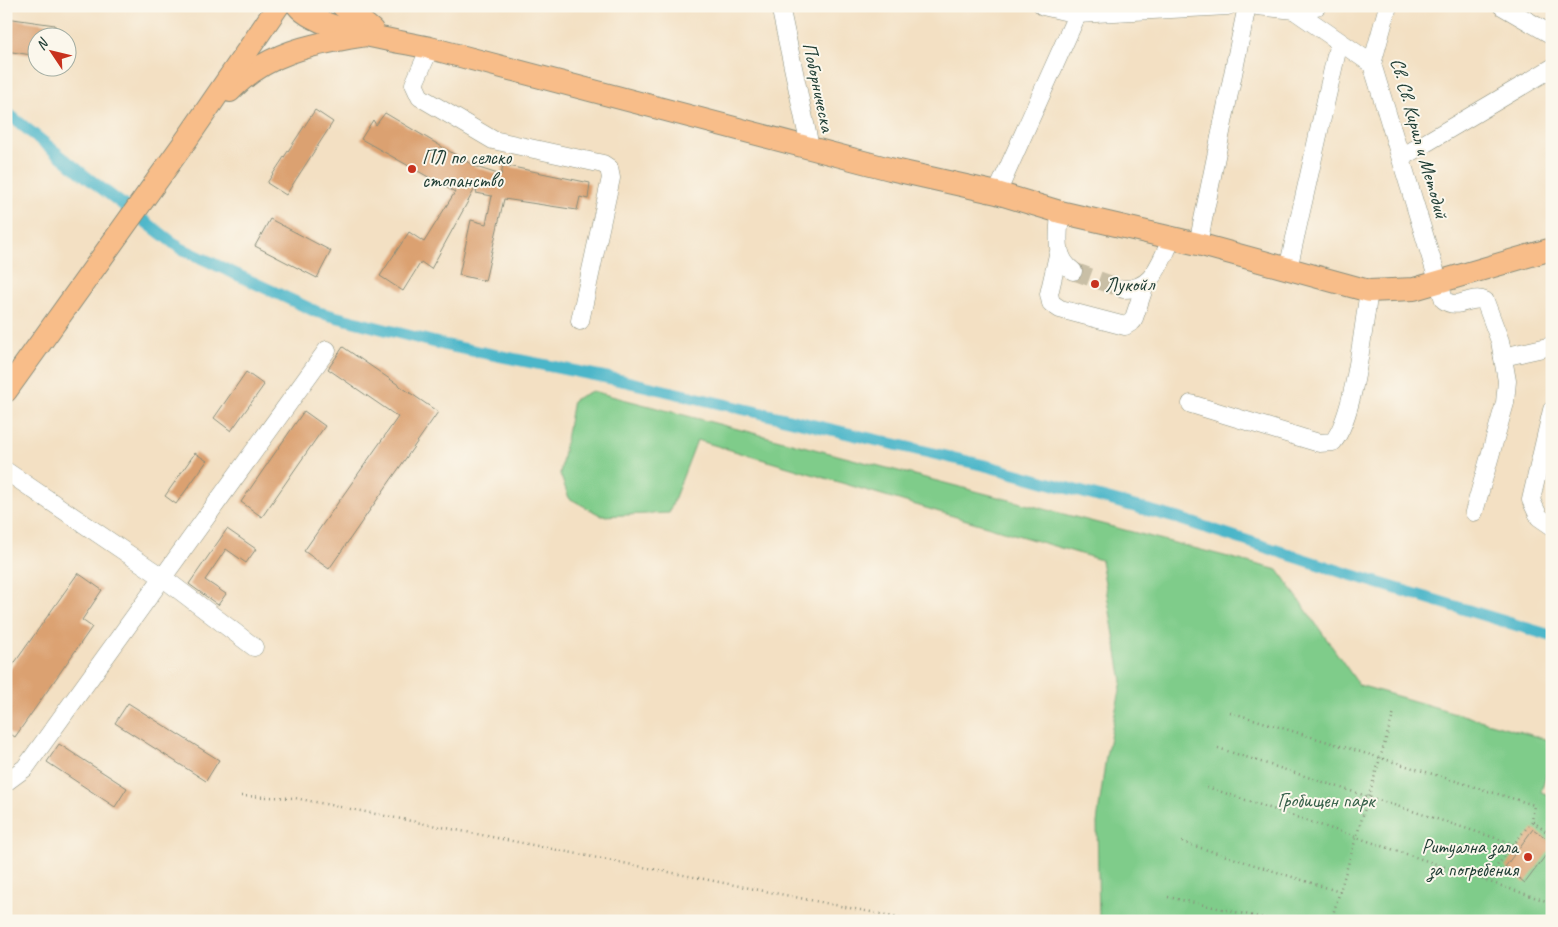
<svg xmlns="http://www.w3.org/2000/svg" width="1558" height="927" font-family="Caveat,sans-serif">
  <rect width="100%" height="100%" fill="#fbf7ec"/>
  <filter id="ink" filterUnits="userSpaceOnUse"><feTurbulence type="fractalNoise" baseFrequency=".02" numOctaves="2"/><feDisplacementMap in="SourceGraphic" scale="10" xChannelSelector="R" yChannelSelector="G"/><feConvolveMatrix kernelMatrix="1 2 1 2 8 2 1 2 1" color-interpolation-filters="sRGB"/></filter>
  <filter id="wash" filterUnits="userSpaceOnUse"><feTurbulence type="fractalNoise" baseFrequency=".0096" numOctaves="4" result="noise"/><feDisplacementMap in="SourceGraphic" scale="20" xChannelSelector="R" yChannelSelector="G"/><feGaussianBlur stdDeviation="1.12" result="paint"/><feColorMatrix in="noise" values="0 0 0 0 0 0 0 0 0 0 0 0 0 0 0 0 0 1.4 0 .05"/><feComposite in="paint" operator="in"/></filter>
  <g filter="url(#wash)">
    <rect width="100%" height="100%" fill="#f3e0c3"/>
    <!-- green -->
    <polygon fill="#7fcc8a" stroke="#4f845f" points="592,391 1278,570 1359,685 1552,741 1552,754 1541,792 1552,796 1552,921 1099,921 1097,823 1106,756 1122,681 1101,560 697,440 669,513 602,516 569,498 560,474 573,400"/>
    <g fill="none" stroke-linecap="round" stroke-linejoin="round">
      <!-- canal -->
      <polyline stroke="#4cb6c9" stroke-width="12" points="6,112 84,175 180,248 317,312 445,345 624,381 987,466 1180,519 1342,572 1552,636"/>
    </g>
    <g id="blocks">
      <!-- building -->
      <g fill="#dba171">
        <polygon points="6,18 55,25 53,38 38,38 38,56 6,51"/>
        <polygon points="315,110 333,122 286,195 267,183"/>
        <polygon points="385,113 476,167 501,175 503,165 590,183 588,199 580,197 577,210 504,199 485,281 459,275 471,220 486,224 492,196 476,193 478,183 431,269 421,262 403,291 380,276 409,232 424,242 455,192 361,139 373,120 376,125"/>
        <polygon points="270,219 331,251 317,278 255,246"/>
        <polygon points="343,347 438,412 329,569 304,551 398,417 328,369"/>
        <polygon points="246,372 264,385 231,431 214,418"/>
        <polygon points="304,411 325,426 262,517 241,502"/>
        <polygon points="195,453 207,461 176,504 165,496"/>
        <polygon points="227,529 256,549 246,563 226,549 205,580 226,594 218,605 189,584"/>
        <polygon points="78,573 102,590 82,620 92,627 15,737 6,731 6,675"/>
        <polygon points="128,703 219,760 206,781 115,723"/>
        <polygon points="59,744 127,788 115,807 47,762"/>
        <polygon points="1533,829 1552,842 1552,847 1525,883 1505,867"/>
      </g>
    </g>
  </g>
  <g filter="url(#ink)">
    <use href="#blocks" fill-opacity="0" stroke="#898e7c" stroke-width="1"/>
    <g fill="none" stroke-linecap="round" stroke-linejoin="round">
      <!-- minor-tunnel -->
      <polyline stroke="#c9bfa6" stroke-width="18" stroke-dasharray="18 9" stroke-linecap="butt" points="1073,271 1123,289"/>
      <!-- minor casing -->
      <g stroke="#898e7c" stroke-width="19">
        <g id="minor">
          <polyline points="780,6 810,147"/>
          <polyline points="1043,6 1077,14 1228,6"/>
          <polyline points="1257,6 1294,10 1317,6"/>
          <path d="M1388 6 1372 64 1444 300C1458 311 1471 294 1485 301L1500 341 1507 381 1505 403 1474 512"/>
          <polyline points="1502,6 1552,35"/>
          <polyline points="1294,10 1372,64"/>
          <polyline points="430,48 414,84 420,97 493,140 603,164 609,168 611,178 580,321"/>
          <polyline points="1402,157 1552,68"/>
          <polyline points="997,193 1081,6"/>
          <path d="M1060 212C1059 234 1053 257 1073 271"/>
          <polyline points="1198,244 1247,6"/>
          <polyline points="1058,255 1049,294 1051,303 1060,309 1125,326 1133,321 1145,285"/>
          <polyline points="1288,269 1339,42"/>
          <path d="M1123 289C1154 290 1159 263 1172 239"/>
          <polyline points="1503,357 1552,346"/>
          <path d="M1191 404 1319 443 1333 442C1355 415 1363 328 1369 291"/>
          <polyline points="1552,410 1531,500 1539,517 1552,526"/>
          <polyline points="6,471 162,577 254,647"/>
          <polyline points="6,782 25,768 327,350"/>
        </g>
      </g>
      <!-- major casing -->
      <g stroke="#898e7c" stroke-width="24">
        <g id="major">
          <path d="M298 6C316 30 399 41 430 48L890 169 997 193 1060 212 1198 244 1369 291 1414 289 1552 249"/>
          <polyline points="343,6 372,30"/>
          <path d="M230 91C266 53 312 44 361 36"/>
          <polyline points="6,391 189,136 278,6"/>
        </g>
      </g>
      <!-- path -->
      <g stroke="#898e7c" stroke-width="2.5" stroke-dasharray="1 4" stroke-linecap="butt">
        <polyline points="1230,712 1534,805 1532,821 1552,836"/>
        <polyline points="1218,748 1514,844"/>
        <polyline points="1207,787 1552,903"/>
        <polyline points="241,796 295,798 916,921"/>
        <polyline points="1182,842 1340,892"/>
        <polyline points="1485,881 1532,821"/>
        <polyline points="1168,897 1276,921"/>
        <polyline points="1331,921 1394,712"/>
      </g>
      <!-- minor -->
      <use href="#minor" stroke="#fff" stroke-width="18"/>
      <!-- major -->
      <use href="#major" stroke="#f8bd89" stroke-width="22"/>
    </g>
  </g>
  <!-- markers -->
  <g fill="#c8321e" stroke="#fbf7ec" stroke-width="2">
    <circle cx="412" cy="169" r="5"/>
    <circle cx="1095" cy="284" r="5"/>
    <circle cx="1528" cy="857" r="5"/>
  </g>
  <g text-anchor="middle" stroke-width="4" stroke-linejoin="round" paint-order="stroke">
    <!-- street labels -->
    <g font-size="20" fill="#1f3d34" stroke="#fbf7ec">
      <text transform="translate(819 87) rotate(78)" y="7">Поборническа</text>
      <text transform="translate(1420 138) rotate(74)" y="7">Св. Св. Кирил и Методий</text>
    </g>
    <!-- poi labels -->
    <g font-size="20" fill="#1f3d34" stroke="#fbf7ec" text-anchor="start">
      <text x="422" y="164">ПЛ по селско<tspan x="422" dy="23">стопанство</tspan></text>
      <text x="1105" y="291">Лукойл</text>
      <text x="1518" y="853" text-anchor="end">Ритуална зала<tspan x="1518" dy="23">за погребения</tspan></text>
    </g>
    <!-- park labels -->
    <g font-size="20" fill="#37614a" stroke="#fbf7ec">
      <text x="1326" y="807">Гробищен парк</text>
    </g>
  </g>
  <!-- margin -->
  <rect width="1558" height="927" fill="none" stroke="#fbf7ec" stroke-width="25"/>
  <!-- north arrow -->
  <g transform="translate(52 52) rotate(305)"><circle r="24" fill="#fbf7ec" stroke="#a3ada2"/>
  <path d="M0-4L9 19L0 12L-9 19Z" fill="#c8321e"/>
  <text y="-8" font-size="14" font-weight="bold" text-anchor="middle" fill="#1f3d34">N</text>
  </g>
</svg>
